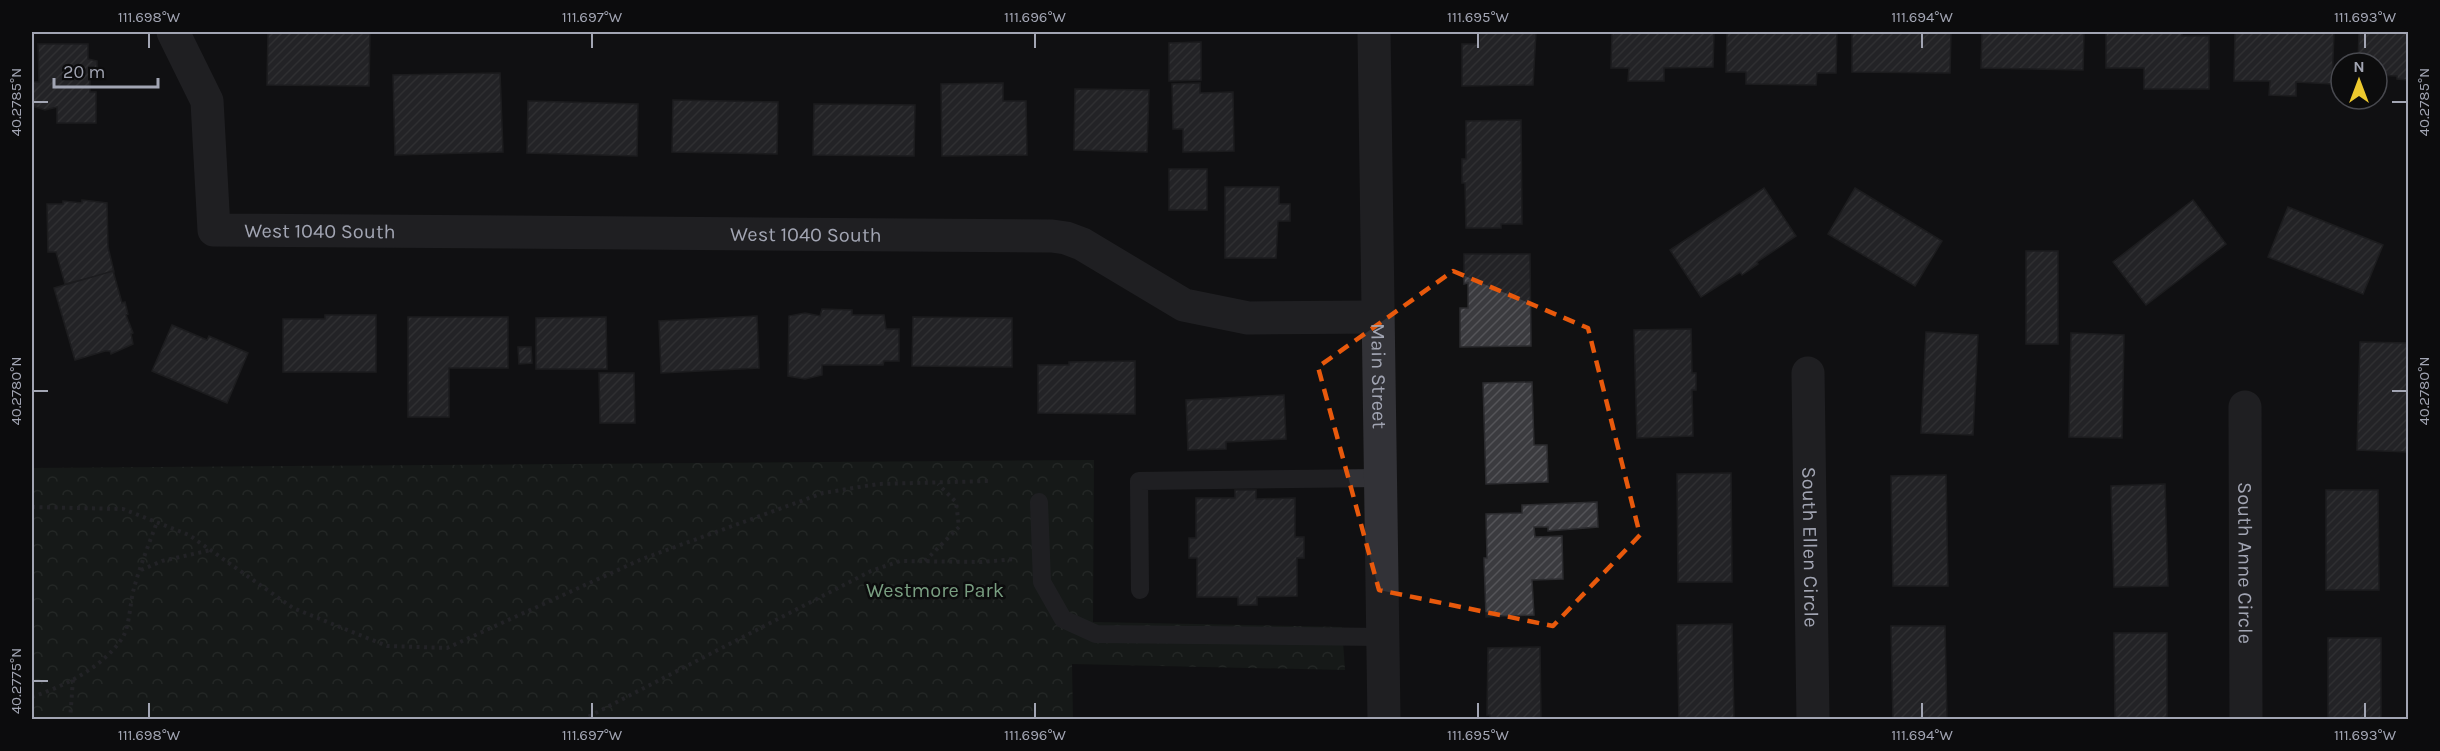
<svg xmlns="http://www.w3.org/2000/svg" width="2440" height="751" font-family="Karla,sans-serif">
  <defs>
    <pattern id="park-crowns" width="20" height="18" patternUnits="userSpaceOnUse" patternTransform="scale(1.5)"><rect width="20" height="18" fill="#1d251f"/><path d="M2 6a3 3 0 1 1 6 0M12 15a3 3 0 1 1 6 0" fill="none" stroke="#3b423d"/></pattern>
    <pattern id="building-hatch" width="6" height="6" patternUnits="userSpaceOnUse" patternTransform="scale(1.5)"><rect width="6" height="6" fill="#3b3b3f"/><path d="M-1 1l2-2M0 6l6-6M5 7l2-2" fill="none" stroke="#545458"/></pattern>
  </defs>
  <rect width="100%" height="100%" fill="#111112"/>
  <!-- park -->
  <polygon fill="url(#park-crowns)" points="1094,460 1093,622 1342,627 1345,670 1072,664 1073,720 32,719 32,468"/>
  <!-- building -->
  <g fill="url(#building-hatch)" stroke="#2b2b2e" stroke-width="1.5">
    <polygon points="268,32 370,32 369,86 267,85"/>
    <polygon points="1479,32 1536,32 1533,85 1462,86 1462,44 1479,44"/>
    <polygon points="1612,32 1714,32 1713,67 1664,68 1664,81 1628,81 1629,68 1611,68"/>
    <polygon points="1727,32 1837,32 1836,73 1817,73 1816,85 1746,84 1746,72 1726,72"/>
    <polygon points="1852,32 1951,32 1950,73 1852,72"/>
    <polygon points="1982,32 2084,32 2083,70 1981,68"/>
    <polygon points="2106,32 2182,32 2182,36 2209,36 2209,89 2144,89 2144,68 2106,68"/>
    <polygon points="2235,32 2334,32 2332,84 2296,82 2296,96 2269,95 2270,81 2234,81"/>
    <polygon points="2359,32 2408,32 2408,80 2397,79 2397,76 2377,75 2377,63 2358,63"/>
    <polygon points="1201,42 1201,80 1169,81 1169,43"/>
    <polygon points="38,44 88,44 88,59 97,61 97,77 90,77 90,92 96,92 96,123 57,123 57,107 45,110 32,106 32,82 39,82"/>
    <polygon points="500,73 503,152 395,155 393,75"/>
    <polygon points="1003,83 1003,101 1026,101 1027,155 942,156 941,84"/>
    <polygon points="1200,83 1200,93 1233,92 1234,151 1183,152 1183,129 1173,129 1172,84"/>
    <polygon points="1075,89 1149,90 1147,152 1074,150"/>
    <polygon points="673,100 778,102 777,154 672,152"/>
    <polygon points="528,101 638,104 637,156 527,153"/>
    <polygon points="814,104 915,105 914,156 813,155"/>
    <polygon points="1521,120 1522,224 1501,224 1501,228 1466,228 1465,183 1462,183 1462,159 1466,159 1466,121"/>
    <rect x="1169" y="169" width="38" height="41"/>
    <polygon points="1225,187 1279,187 1279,204 1290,204 1290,221 1278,221 1276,258 1225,258"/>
    <polygon points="1764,188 1796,236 1757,262 1758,264 1742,275 1740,272 1701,297 1670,250"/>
    <polygon points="1855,188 1942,241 1915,286 1828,234"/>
    <polygon points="82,200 107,203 108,247 114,272 65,284 56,252 48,252 47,204 63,204 63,201 82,203"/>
    <polygon points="2193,200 2226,244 2146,305 2113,262"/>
    <polygon points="2288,207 2383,245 2363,294 2268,257"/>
    <rect x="2026" y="251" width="32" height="93"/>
    <polygon points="1464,254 1530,254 1531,346 1460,347 1460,308 1468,308 1468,283 1464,284"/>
    <polygon points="113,271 122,303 125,302 128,314 126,315 133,333 131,334 133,344 111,354 110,351 105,351 75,360 54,288"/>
    <polygon points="822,309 852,310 852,315 884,315 886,329 899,329 899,361 884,361 883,365 822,365 822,375 805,379 788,376 789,316 805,313 820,316"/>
    <polygon points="325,315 376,315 376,372 283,372 283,319 325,319"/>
    <polygon points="757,316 759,368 661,373 659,321"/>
    <polygon points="408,317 508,317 508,368 449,368 449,417 408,417"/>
    <polygon points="606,317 607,369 536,369 536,318"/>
    <polygon points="913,317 1012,318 1012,367 912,366"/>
    <polygon points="172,325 207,340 209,336 248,353 227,403 152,371"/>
    <polygon points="1691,329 1692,373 1696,373 1696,390 1692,390 1693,436 1637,438 1634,330"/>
    <polygon points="1926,332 1978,335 1973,435 1921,433"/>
    <polygon points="2071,333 2124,335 2122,438 2069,437"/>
    <polygon points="2360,342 2408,343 2408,452 2357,450"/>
    <polygon points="518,347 531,347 532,363 519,364"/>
    <polygon points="1135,361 1135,414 1038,413 1038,365 1069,365 1069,362"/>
    <polygon points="599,373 634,373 635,423 600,423"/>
    <polygon points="1532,382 1534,445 1547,445 1548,482 1486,484 1483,383"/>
    <polygon points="1284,395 1286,439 1226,442 1226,449 1188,450 1186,400"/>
    <polygon points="1731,473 1732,582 1678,582 1677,474"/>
    <polygon points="1946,475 1948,586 1893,586 1891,476"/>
    <polygon points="2165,484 2168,586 2114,587 2111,486"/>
    <polygon points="1235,490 1256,490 1256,499 1295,498 1295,537 1304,537 1304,558 1297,558 1297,596 1257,597 1257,605 1238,605 1238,597 1197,597 1197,558 1189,558 1189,538 1196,538 1196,498 1235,498"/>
    <polygon points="2326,490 2378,490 2379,590 2326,590"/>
    <polygon points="1597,502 1598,527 1548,531 1548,527 1534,527 1535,537 1562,536 1563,579 1532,580 1534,615 1486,617 1484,558 1487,558 1486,514 1522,513 1522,505"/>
    <polygon points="1732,624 1734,720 1679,720 1677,625"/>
    <polygon points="1891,626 1945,626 1947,720 1893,720"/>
    <polygon points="2114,633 2167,633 2167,720 2115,720"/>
    <rect x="2328" y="638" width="53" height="82"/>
    <polygon points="1540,647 1541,718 1554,718 1554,720 1490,720 1490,715 1487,715 1488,648"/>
  </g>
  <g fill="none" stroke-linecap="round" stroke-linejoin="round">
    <!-- path -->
    <g stroke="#38393e" stroke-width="4" stroke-dasharray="3 4.5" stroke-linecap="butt">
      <polyline points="32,507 123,509 189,535 293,608 387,646 447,648 642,559 823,493 878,484 989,481"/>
      <polyline points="925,561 959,527 956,502 938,484"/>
      <polyline points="141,570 162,561 211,550"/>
      <path d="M32 697C64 686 103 668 123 637 130 624 130 602 134 588 140 566 149 544 157 522"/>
      <polyline points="70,720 73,679"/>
      <polyline points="582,720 871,571 900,561 982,562 1015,559"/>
    </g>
    <!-- service -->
    <g stroke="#323237" stroke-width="18">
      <polyline points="1039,502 1042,582 1063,619 1096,634 1383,637"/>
      <polyline points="1140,590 1139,481 1380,478"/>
    </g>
    <!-- minor -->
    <g stroke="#323237" stroke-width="33">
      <path id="s1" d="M173 32 207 101 214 230 1052 236 1066 238 1082 244 1184 305 1248 318 1377 317"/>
      <path id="s2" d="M1808 373 1813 720"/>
      <path id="s3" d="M2245 407 2246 720"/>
    </g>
    <!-- tertiary -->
    <path stroke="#323237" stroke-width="33" id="s4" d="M1374 32 1384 720"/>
  </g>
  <!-- marked area -->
  <path d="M0 0H2440V751H0ZM1453 271 1588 328 1640 535 1553 626 1379 590 1318 367Z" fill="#111112" fill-opacity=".55" fill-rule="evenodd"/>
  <path fill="none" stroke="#e8590c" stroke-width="4.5" stroke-dasharray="12 8" stroke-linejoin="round" d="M1453 271 1588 328 1640 535 1553 626 1379 590 1318 367Z"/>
  <!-- ticks -->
  <path fill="none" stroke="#a2a5b3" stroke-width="2" d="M149 33V48M592 33V48M1035 33V48M1478 33V48M1922 33V48M2365 33V48M33 102H48M2392 102H2407M33 391H48M2392 391H2407M33 681H48M149 703V718M592 703V718M1035 703V718M1478 703V718M1922 703V718M2365 703V718"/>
  <g text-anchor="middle" stroke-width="5" stroke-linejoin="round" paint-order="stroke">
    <!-- street labels -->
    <g font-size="20" fill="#a2a5b3" stroke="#0c0c0d">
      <text dy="7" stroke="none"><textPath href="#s1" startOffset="312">West 1040 South</textPath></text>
      <text dy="7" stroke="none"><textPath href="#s1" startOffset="798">West 1040 South</textPath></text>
      <text dy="7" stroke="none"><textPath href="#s4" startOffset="344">Main Street</textPath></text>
      <text dy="7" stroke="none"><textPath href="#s2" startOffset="174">South Ellen Circle</textPath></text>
      <text dy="7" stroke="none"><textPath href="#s3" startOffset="156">South Anne Circle</textPath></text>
    </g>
    <!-- park labels -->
    <g font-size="20" fill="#799e81" stroke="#0c0c0d">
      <text x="935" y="597">Westmore Park</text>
    </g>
  </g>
  <!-- border -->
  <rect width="2440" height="751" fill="none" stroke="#0c0c0d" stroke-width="66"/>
  <!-- north arrow -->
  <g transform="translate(2359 81)"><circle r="28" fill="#0c0c0d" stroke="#48494f" stroke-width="1.5"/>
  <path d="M0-4.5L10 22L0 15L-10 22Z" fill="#edc92e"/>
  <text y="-9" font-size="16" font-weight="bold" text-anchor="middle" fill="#a2a5b3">N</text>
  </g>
  <!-- scale -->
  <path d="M54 78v9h104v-9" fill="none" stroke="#a2a5b3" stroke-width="3"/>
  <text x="63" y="78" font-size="18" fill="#a2a5b3" stroke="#0c0c0d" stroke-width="4.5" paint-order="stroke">20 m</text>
  <rect x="33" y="33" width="2374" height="685" fill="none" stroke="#a2a5b3" stroke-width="2"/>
  <g font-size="15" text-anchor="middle" fill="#a2a5b3">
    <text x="149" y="22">111.698°W</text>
    <text x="592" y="22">111.697°W</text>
    <text x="1035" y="22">111.696°W</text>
    <text x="1478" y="22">111.695°W</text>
    <text x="1922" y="22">111.694°W</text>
    <text x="2365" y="22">111.693°W</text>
    <text transform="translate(16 102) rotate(-90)" y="5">40.2785°N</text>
    <text transform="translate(2424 102) rotate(-90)" y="5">40.2785°N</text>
    <text transform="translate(16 391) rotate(-90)" y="5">40.2780°N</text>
    <text transform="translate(2424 391) rotate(-90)" y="5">40.2780°N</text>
    <text transform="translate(16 681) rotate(-90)" y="5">40.2775°N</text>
    <text x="149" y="740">111.698°W</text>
    <text x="592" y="740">111.697°W</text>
    <text x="1035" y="740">111.696°W</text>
    <text x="1478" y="740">111.695°W</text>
    <text x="1922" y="740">111.694°W</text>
    <text x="2365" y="740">111.693°W</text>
  </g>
</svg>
